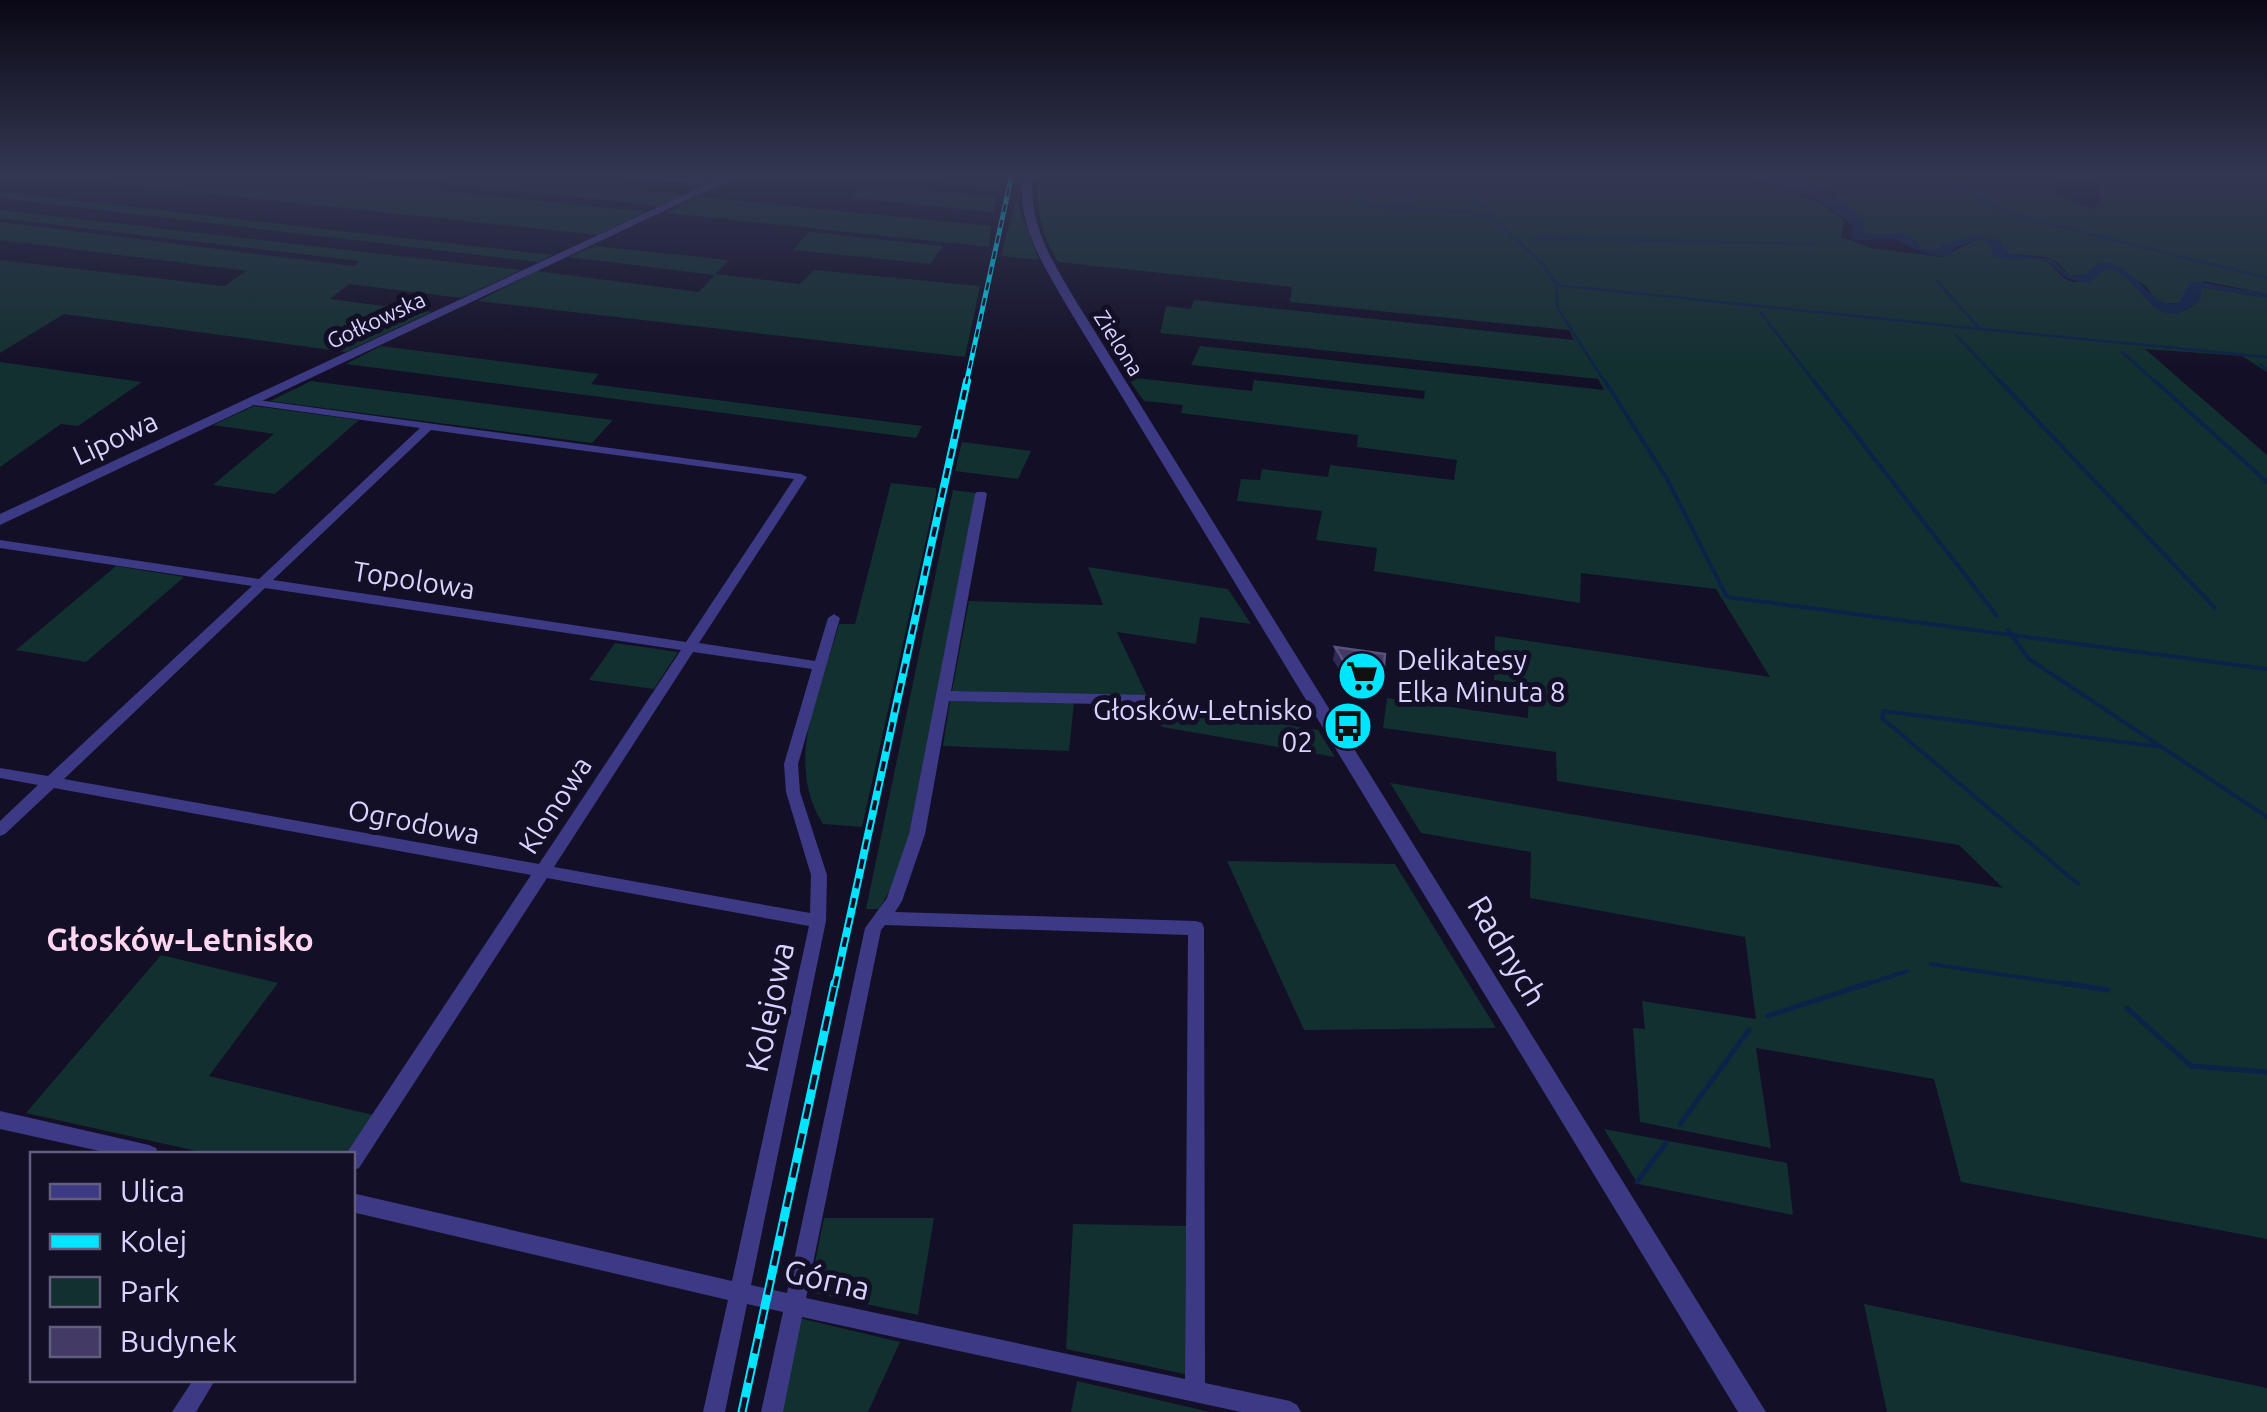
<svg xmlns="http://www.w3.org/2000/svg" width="2267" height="1412" font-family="Ubuntu,sans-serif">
  <rect width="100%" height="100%" fill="#130f26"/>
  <!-- green -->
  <g fill="#12302f">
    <polygon points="25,174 279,174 646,212 597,235"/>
    <polygon points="358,174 593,174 649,179 638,190 682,195 662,206"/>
    <polygon points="870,174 1002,174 999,189 868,176"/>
    <path d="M1050 174H1711C1755 181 1811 190 1844 221L1841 237 1872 248 1942 257 1978 239 1991 243 1992 252C2008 265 2026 255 2044 261 2057 266 2059 281 2076 282 2089 282 2098 267 2112 269 2141 273 2155 344 2201 298L2200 287 2267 298V372L2242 356 2145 349 2267 455V1239L1961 1182 1934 1079 1756 1048 1771 1148 1640 1122 1633 1028 1645 1029 1642 1001 1756 1019 1745 937 1530 898 1531 852 1421 833 1390 783 2003 888 1959 845 1557 781 1556 752 1383 728 1387 698 1528 718 1529 685 1494 680 1495 636 1770 677 1716 589 1581 573 1580 603 1374 571 1377 548 1316 540 1322 511 1237 501 1241 479 1260 480 1262 469 1328 477 1330 465 1454 480 1457 460 1357 447 1358 435 1181 413 1183 405 1144 401 1127 377 1252 391 1254 380 1424 399 1425 391 1191 365 1200 346 1604 390 1598 379 1160 333 1166 306 1191 309 1194 300 1574 340 1569 330 1290 302 1292 287 1058 262C1041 235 1036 209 1038 177L1049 178Z"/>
    <path d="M1760 174H2050L2057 196 2093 209 2101 204 2096 174H2267V294L2204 281 2179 303 2165 304 2155 299 2145 285 2100 262 2086 275 2070 276 2057 262 2045 257 2006 253 2001 242C1967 226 1953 254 1921 249L1916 241 1863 233 1864 223 1835 199 1838 193Z"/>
    <polygon points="865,185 997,197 993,212 852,198"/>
    <polygon points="0,192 53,198 553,255 538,262 0,198"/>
    <polygon points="699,197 991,226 989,247 666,213"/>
    <polygon points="1016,200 1039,260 1001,256"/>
    <polygon points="0,210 521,270 461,298 349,284 330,299 431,312 346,352 64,314 0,353 0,260 224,286 247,271 0,240 0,222 354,266 359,261 0,218"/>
    <polygon points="809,232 942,246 943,246 930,264 793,250"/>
    <polygon points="595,246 729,260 715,274 800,284 814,270 980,286 965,357 478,301 537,271 699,292 714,275 568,257"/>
    <polygon points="381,346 599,374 591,384 922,426 916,438 346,364"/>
    <polygon points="0,362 142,382 78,426 61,424 0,467"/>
    <polygon points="311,381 613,420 592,443 270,401"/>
    <polygon points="254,406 359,420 275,494 213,485 274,434 213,425"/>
    <polygon points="962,442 1031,451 1018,479 955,471"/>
    <path d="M891 483 936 488V495L862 827 823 824C783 762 821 689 839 624H855Z"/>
    <polygon points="953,490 976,493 902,870 879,909 866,909"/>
    <polygon points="116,566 184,577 86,662 16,650"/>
    <polygon points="1088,567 1228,589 1251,624 1200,617 1196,644 1117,632 1147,696 952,691 969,601 1103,605"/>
    <polygon points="615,643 678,652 654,689 589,680"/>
    <polygon points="950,701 1074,702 1069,751 943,746"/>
    <polygon points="1151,703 1318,730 1335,757 1162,727"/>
    <polygon points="1227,861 1395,864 1496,1028 1304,1030"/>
    <polygon points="161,955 278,983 209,1076 373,1115 346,1154 210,1154 26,1113"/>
    <polygon points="1604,1129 1787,1163 1793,1215 1638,1184"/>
    <polygon points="824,1218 934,1218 918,1315 809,1292"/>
    <polygon points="1073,1224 1186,1226 1185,1374 1066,1349"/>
    <polygon points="1864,1304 2267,1388 2267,1412 1887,1412"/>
    <polygon points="799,1318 900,1342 868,1412 782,1412"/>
    <polygon points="1077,1381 1210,1412 1071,1412"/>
  </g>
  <!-- water -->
  <path fill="#0c2248" d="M1835 199 1864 223 1863 233C1887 238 1906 224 1921 249H1938L1944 244 1976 235 1997 240 2011 254 2051 259 2070 276 2085 275 2100 262C2137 262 2149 312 2179 303L2189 283 2194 281 2267 294V298L2201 287V298C2152 346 2142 267 2104 270L2090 282C2057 283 2060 264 2041 260 2024 257 2008 262 1992 256L1991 244 1978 239 1954 248 1952 255C1928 259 1916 248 1895 240 1882 235 1868 244 1853 239L1851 232 1855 226 1827 200Z"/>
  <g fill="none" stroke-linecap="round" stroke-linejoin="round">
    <!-- stream-far2 -->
    <g stroke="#0c2248" stroke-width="2.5">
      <polyline points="1344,174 1365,201 1374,206 1488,214 1543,264 1557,285 1980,329 1937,281"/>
      <polyline points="1459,174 1483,208"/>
      <polyline points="1934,174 2009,214 2267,278"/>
      <polyline points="1534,238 1812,244"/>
      <polyline points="1557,285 1557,307 1606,384"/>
      <polyline points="1761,313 1816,384"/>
      <polyline points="1980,329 2267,357"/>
      <polyline points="1956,335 2002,384"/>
      <polyline points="2122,352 2158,384"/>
      <polyline points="2260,364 2267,369"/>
    </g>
    <!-- stream-far1 -->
    <g stroke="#0c2248" stroke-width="4">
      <polyline points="1605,381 1667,479 1727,597 2267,669"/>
      <polyline points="1814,381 1997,616"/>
      <polyline points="2000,381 2215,608"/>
      <polyline points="2155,381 2267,482"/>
      <polyline points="2008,630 2029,659 2267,817"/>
      <polyline points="2078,884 1882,718 1883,711 2161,747"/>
      <polyline points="1931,964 2080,986"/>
      <polyline points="1861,986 1907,971"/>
    </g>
    <!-- stream -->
    <g stroke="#0c2248" stroke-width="5">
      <polyline points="2063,983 2108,990"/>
      <polyline points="2127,1008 2191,1066 2267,1072"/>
      <polyline points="1768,1016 1869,983"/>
      <polyline points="1680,1124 1749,1030"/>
      <polyline points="1637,1182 1666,1143"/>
    </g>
    <!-- river -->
    <path fill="#0c2248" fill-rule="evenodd" d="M1737 174C1782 174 1833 188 1865 221L1851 224 1819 199Z"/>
    <!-- minor -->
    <g fill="#3d3a85" fill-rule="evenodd">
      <polygon points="614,174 639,174 715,182 719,184 715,186 618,176"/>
      <path d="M251 399 801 474 807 477 699 643 815 661 828 618 834 614 840 618 798 764 800 792 827 875 826 921 751 1285 787 1293 865 928 887 898 909 834 975 494 977 492H985L987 494 951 691 1149 695 1156 700 1149 705 949 701 925 834 902 901 895 912 1196 921 1202 923 1204 928 1205 1383 1290 1401 1297 1405 1301 1412H1241L802 1317 783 1412H761L783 1312 747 1304 725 1412H703L728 1300 352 1212V1193L732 1281 809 926 547 878 359 1168 352 1171V1154H346L531 875 54 788 5 834 0 836V821L38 785 0 778V768L48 776 252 586 0 548V540L259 579 420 428 247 404 246 402ZM431 430 794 479 686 642 273 580ZM265 588 681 650 539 864 64 779ZM693 652 812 669 784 764 786 792 811 875 810 913 554 867ZM885 925 1188 935 1185 1379 806 1298 881 930Z"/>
      <polygon points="0,1111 149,1145 156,1148 158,1154 113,1154 0,1129"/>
      <polygon points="193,1380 215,1380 196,1412 172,1412"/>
    </g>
    <!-- tertiary -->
    <g fill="#3d3a85" fill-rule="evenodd">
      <polygon points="729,174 742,174 0,525 0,514"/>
      <path d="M1023 174H1033C1027 225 1054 264 1079 306L1766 1412H1738L1067 306C1043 264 1016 225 1023 174Z"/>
    </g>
    <!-- rail-far2 casing -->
    <g stroke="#00e5ff" stroke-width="5">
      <polyline id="rail-far2" points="966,384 1012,174"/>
    </g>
    <!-- rail-far1 casing -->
    <g stroke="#00e5ff" stroke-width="8">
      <polyline id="rail-far1" points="835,986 967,381"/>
    </g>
    <!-- rail casing -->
    <g stroke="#00e5ff" stroke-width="9">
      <polyline id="rail" points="742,1412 835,983"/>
    </g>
    <!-- rail-far2 -->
    <use href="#rail-far2" stroke="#130f26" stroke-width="2.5" stroke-dasharray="8" stroke-linecap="butt"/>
    <!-- rail-far1 -->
    <use href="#rail-far1" stroke="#130f26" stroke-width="4" stroke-dasharray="10" stroke-linecap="butt"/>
    <!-- rail -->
    <use href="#rail" stroke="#130f26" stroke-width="5" stroke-dasharray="15" stroke-linecap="butt"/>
  </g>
  <!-- wall -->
  <polygon fill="#312854" points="1335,647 1383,677 1380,690 1349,685 1333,660"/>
  <!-- building -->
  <polygon fill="#433a66" stroke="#5a527e" stroke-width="2.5" points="1335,647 1385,654 1383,677 1351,673"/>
  <!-- sky -->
  <linearGradient id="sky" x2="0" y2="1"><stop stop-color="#0a0815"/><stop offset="0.47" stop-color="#333752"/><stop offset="1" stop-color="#333752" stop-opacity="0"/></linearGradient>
  <rect width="2267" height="371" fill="url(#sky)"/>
  <!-- icons -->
  <defs>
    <g id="supermarket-disc" transform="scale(2.5)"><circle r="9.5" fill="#00e5ff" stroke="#130f26"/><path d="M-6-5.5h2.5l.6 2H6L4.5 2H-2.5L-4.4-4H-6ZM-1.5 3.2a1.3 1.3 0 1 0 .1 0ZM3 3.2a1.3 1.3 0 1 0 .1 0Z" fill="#111"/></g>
    <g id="bus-disc" transform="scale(2.5)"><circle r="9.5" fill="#00e5ff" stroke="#130f26"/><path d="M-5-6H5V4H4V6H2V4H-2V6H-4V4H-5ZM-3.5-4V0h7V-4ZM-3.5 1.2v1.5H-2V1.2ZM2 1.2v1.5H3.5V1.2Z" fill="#111"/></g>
  </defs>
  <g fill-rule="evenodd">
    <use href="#supermarket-disc" x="1362" y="676"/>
    <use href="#bus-disc" x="1348" y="726"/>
  </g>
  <g text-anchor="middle" stroke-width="10" stroke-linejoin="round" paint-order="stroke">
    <!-- far-street labels -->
    <g font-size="22" fill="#d9d4ff" stroke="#130f26">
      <text transform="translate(376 320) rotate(-25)" y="8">Gołkowska</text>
      <text transform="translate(1119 343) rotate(58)" y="8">Zielona</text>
    </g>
    <!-- street labels -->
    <g font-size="28" fill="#d9d4ff" stroke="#130f26">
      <text transform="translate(115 438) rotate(-25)" y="10">Lipowa</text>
      <text transform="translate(414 580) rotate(9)" y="10">Topolowa</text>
      <text transform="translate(555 805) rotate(-57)" y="10">Klonowa</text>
      <text transform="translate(414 822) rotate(11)" y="10">Ogrodowa</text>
    </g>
    <!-- poi labels -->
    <g font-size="28" fill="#d9d4ff" stroke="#130f26" text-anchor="start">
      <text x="1397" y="670">Delikatesy<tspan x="1397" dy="32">Elka Minuta 8</tspan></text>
      <text x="1313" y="720" text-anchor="end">Głosków-Letnisko<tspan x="1313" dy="32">02</tspan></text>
    </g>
    <!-- quarter labels -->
    <g font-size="32" font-weight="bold" fill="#ffd6f0" stroke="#130f26">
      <text x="180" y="951">Głosków-Letnisko</text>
    </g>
    <!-- near-street labels -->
    <g font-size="32" fill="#d9d4ff" stroke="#130f26">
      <text transform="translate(1507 951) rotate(59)" y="11">Radnych</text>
      <text transform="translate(770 1007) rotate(-78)" y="11">Kolejowa</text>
      <text transform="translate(827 1280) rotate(13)" y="11">Górna</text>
    </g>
  </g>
  <!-- legend -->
  <rect x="30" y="1152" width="325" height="230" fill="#130f26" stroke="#625e7d" stroke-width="2.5"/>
  <rect x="50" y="1184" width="50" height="15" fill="#3d3a85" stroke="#625e7d" stroke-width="2.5"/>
  <text x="120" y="1202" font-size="30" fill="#d9d4ff">Ulica</text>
  <rect x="50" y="1234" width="50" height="15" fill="#00e5ff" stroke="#625e7d" stroke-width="2.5"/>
  <text x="120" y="1252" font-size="30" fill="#d9d4ff">Kolej</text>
  <rect x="50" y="1277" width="50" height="30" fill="#12302f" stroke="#625e7d" stroke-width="2.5"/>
  <text x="120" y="1302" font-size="30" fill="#d9d4ff">Park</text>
  <rect x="50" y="1327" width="50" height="30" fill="#433a66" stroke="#625e7d" stroke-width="2.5"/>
  <text x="120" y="1352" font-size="30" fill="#d9d4ff">Budynek</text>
</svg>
